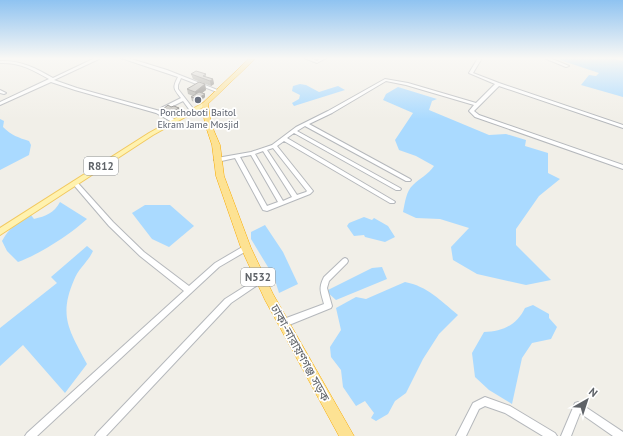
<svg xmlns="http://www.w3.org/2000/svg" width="623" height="436" font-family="'PT Sans','Noto Sans Bengali',sans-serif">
  <rect width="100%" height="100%" fill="#f1efe8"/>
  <!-- water -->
  <g fill="#aadaff">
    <polygon points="560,58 612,58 623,61 623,97 581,85 589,75 596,76 599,73 560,60"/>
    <polygon points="300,84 306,85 319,92 338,86 345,90 294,106 292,103 299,99 300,95 292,91 293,86"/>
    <path d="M398 87 437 99 432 101 429 110 489 135 506 134 526 140 525 146 548 153V173L560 179 539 196 516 229V245L551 280 526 285 477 274 453 260 451 247 469 228 440 219 416 218 403 212C405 203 406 191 413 185 420 178 428 175 434 166L416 156 399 150 395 140 413 113 383 100 386 94Z"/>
    <path d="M0 119 4 121 3 127C11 135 19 138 29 141L31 145 29 155 0 170Z"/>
    <path d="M60 202 87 219C71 234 38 255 18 262L7 251 2 241C8 229 20 220 31 215L34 219C46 216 54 213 60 202Z"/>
    <polygon points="145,205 170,205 194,226 169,247 152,239 132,213"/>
    <polygon points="364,217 372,220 374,218 388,226 395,237 385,242 365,237 364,235 354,236 347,226 349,223"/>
    <polygon points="265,225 283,252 298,284 279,293 274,277 251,239 251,232"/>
    <path d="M87 246 93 251C88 262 78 269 74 280 58 317 70 331 87 364L65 393 23 345 0 366V328L57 283 51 277Z"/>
    <polygon points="382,267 387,279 336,300 326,291 372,268"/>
    <path d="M405 282C427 286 441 301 458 315L439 334 423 359 406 393 395 401 388 414 376 421 371 418 374 413 365 401 356 406 343 387 341 370 331 357 330 347 341 330 336 308 356 297 366 299Z"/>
    <path d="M533 305 549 314V318L557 327 551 339 532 343 522 358 512 404 489 390 475 377 472 353 484 332C502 332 517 325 525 308Z"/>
  </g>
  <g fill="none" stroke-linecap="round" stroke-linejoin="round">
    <!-- minor casing -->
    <g stroke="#b5b8bc" stroke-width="2">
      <g id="minor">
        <path d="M95 58H101L54 80 77 88 160 111 176 120V122H172L156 113 75 90 51 82 0 105V102L49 79C33 70 19 62 0 63V61C20 60 36 68 53 78Z"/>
        <path d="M121 58H128L167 70 220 91 217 92 181 78 178 85V89L195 111 193 112H191L183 101 165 110H161V108L181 98C174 89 172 88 178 77Z"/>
        <polygon points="304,58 311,58 317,61 321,58 326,58 317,63"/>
        <path d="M478 58H482L473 73 499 83 623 125V128L499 86 474 111 479 115 623 165V169L475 117 469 111 474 105 406 85 386 81 332 113 309 124 410 179 411 180 410 181H406L305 126 297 131 400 188 401 189 400 190H396L294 133 287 138 394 201 395 202 394 203H390L284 141 277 146 313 191 310 194 267 211 263 210 235 158 217 162 214 160 217 158 251 152 272 145 296 127 328 111 385 79 408 83 476 103 495 84 469 73ZM273 148 307 191 306 192 297 195 267 150ZM263 151 292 197 283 201 255 154ZM251 155 278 202 267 206 240 157Z"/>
        <polygon points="544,58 550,58 569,66 566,67"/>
        <polygon points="0,90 6,93 4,94 0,93"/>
        <polygon points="75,181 77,182 113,222 144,252 189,286 215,263 244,246 246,245 248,246 249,248 248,250 219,267 37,436 25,436 27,433 184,291 140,256 109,226 73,184 72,183 73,182"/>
        <path d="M345 258 347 259 348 261 347 263 329 281 327 288 332 306 331 308 284 327 281 326 280 323 281 320 324 304C321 292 318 289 324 277L343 259Z"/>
        <polygon points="260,277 262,278 263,280 262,282 231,303 106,436 95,436 97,433 225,299"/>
        <polygon points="485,397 510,406 555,433 557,436 543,436 505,413 485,406 479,409 466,436 456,436 473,403"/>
        <polygon points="578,402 623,432 623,436 613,436 580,413 571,436 561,436 575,403"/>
      </g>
    </g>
    <!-- major casing -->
    <g stroke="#f2c960" stroke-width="2">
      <polygon id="major" points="205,102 207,103 207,105 153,135 0,235 0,228 149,133"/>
    </g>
    <!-- highway casing -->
    <g stroke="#f9ab00" stroke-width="1">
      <polygon id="highway" points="250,58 256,58 208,104 211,124 220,145 224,176 251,248 273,294 354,436 339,436 265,300 241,248 216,176 212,145 205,124 202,104"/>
    </g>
    <!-- minor -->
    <use href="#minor" fill="#fff" fill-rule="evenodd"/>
    <!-- major -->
    <use href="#major" fill="#fff2af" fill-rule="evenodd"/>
    <!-- highway -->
    <use href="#highway" fill="#fde293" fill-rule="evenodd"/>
  </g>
  <!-- wall -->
  <g fill="#afaea9">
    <polygon points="191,74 206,74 206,77 213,79 214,84 211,86 193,79"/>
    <polygon points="205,84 206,90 202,93 205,97 198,103 192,101 191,97 193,96 188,94 187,89"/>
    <polygon points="171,107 179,108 180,112 172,116 164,112 163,109"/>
  </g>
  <!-- shaded-wall -->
  <g fill="#8f8d8a">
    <polygon points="213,79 214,84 211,86 210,81"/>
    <polygon points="205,84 206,90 197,97 195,92"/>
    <polygon points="205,94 205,97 198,103 197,99"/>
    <polygon points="179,108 180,112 172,116 171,113"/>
  </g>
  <!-- building -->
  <g fill="#cccac5" stroke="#8f8d8a">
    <polygon points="196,71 206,74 203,76 213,79 210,81 191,74"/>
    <polygon points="199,82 205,84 195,92 187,89"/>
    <polygon points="199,92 205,94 197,99 191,97"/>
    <polygon points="168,105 171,107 174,106 179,108 171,113 163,109"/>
  </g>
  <!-- sky -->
  <linearGradient id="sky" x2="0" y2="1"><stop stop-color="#8fc3f1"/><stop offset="0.49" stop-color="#f9f8f5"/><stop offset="1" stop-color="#f9f8f5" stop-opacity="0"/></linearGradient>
  <rect width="623" height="119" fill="url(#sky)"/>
  <!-- markers -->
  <circle fill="#6b7280" stroke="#fff" stroke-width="1.5" cx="198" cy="100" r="4"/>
  <g text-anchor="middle" stroke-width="3.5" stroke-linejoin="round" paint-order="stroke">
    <!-- far-worship labels -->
    <g font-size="10" fill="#5b616d" stroke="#fff">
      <text x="198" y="116">Ponchoboti Baitol<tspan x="198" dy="12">Ekram Jame Mosjid</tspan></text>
    </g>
    <!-- shield labels -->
    <g fill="#fff" stroke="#8f9295" stroke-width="1">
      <rect x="84" y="157" width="34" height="18" rx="3"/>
      <rect x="241" y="268" width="34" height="18" rx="3"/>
    </g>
    <g font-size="11" font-weight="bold" fill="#5f6368">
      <text x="101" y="170">R812</text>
      <text x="258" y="281">N532</text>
    </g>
    <!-- street labels -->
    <g font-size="12" fill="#5f6368" stroke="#fff">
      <text transform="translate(300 353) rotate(61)" y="4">ঢাকা-নারায়ণগঞ্জ সড়ক</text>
    </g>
  </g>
  <!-- north arrow -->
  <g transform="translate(587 400) rotate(39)" stroke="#ffffff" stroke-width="3" paint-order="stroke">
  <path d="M0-3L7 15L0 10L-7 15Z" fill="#5f6368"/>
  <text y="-6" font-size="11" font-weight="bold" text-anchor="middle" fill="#5f6368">N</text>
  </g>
</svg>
